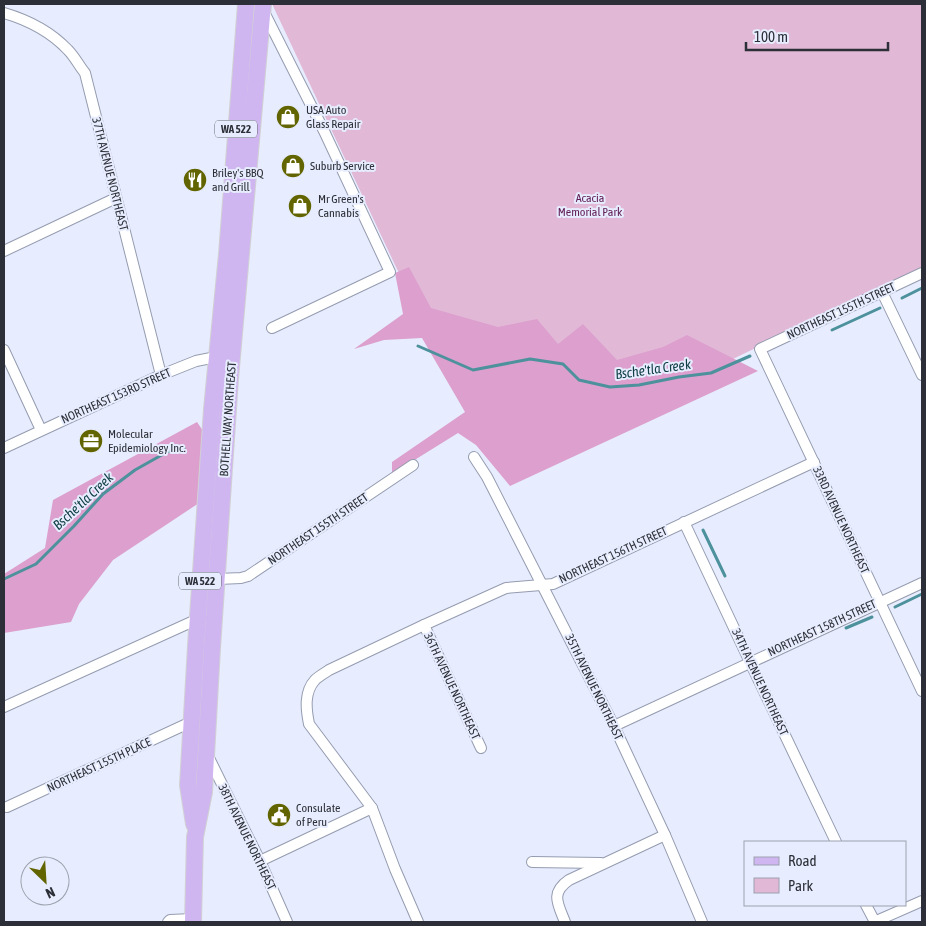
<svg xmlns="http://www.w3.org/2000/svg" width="926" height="926" font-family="'Asap Condensed',sans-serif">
  <rect width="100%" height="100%" fill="#e7edfe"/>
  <!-- green -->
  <polygon fill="#e1b9d7" points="273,4 922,4 922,268 500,471 396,267 273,6"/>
  <!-- forest -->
  <g fill="#dc9fce">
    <polygon points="409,267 431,308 498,327 537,319 558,344 583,324 617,360 663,347 687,335 758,371 510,486 476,445 458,433 392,474 392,462 465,412 422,338 384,340 354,349 403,314 395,273"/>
    <polygon points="197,422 205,434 199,503 113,560 79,604 71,622 4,633 4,574 45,548 53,500"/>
  </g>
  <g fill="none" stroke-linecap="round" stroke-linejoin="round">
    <!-- stream -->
    <g stroke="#4c919c" stroke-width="3">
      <polyline points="902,298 922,288"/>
      <polyline points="832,330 880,308"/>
      <polyline points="418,346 473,370 530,359 563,364 579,380 610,387 639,385 679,377 711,373 750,356"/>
      <polyline points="703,530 725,576"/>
      <polyline points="4,579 36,564 74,526 103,494 135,470 167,452 184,448"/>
      <polyline points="895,607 922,594"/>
      <polyline points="846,628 872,617"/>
    </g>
    <!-- minor casing -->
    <g stroke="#959cb0" stroke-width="12">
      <g id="minor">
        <polyline points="264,12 324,131 390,272 272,328"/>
        <path d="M4 13C28 20 51 32 68 50 75 57 79 66 85 73L161 375"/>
        <polyline points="4,251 116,198"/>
        <polyline points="922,273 760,349 922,691"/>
        <polyline points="882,292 922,375"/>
        <polyline points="4,350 41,430"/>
        <polyline points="4,448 161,375 196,361 221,356"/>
        <polyline points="474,457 487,477 614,726 665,835 702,922"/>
        <polyline points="684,522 750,662 836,842"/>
        <polyline points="218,579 241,578 248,576 413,465"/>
        <polyline points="424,625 481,748"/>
        <polyline points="4,707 198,619"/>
        <polyline points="614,726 922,583"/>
        <polyline points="208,756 260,861 287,922"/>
        <polyline points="7,807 191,722"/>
        <polyline points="260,861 372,808"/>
        <polyline points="532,862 601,863"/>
        <polyline points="866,905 875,922"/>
        <polyline points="168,922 170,920 192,919"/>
        <path d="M418 922 395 869 372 808 309 724C306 709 304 692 315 680 319 676 325 673 329 670L424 625 506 588 553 584 814 462"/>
        <path d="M565 922C558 904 550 893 569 880L665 835"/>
        <polyline points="874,922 922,901"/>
      </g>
    </g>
    <!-- primary casing -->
    <g stroke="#d1d1d3" stroke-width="18">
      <g id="primary">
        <polyline points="194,824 188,785 196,646 212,409 227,254 246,4"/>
        <polyline points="193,922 195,837 204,792 212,648 230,379 263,4"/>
      </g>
    </g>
    <!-- minor -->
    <use href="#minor" stroke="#fff" stroke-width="10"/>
    <!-- primary -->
    <use href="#primary" stroke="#d0b6f1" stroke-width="16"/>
  </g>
  <!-- icons -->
  <defs>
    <g id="shop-disc" transform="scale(1.25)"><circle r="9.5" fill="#626400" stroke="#e7edfe"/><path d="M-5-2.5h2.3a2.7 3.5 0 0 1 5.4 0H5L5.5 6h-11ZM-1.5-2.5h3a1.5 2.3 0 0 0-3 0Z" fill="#fff"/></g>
    <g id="restaurant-disc" transform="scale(1.25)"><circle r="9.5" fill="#626400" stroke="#e7edfe"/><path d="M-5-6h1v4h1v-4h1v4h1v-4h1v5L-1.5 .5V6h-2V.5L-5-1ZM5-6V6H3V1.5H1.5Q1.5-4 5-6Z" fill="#fff"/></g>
    <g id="office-disc" transform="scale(1.25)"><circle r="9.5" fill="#626400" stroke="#e7edfe"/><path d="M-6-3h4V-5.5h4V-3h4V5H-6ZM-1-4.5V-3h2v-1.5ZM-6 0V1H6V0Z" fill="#fff"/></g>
    <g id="civic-disc" transform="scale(1.25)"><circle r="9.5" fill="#626400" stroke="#e7edfe"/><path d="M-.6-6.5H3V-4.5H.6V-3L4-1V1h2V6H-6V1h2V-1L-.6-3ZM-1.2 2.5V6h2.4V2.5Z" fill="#fff"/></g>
  </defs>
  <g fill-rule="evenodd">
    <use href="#shop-disc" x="288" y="117"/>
    <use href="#shop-disc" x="293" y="166"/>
    <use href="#restaurant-disc" x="195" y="180"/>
    <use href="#shop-disc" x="300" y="206"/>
    <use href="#office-disc" x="91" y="441"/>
    <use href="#civic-disc" x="279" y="815"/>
  </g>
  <g text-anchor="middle" stroke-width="4" stroke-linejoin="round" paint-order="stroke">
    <!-- shield labels -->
    <g fill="#e7edfe" stroke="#646873" stroke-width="1">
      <rect x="215" y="120.5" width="42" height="17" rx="4"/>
      <rect x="179" y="572.5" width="42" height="17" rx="4"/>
    </g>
    <g font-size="11" font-weight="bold" fill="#2c2f37">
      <text x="236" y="133">WA 522</text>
      <text x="200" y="585">WA 522</text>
    </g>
    <!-- poi labels -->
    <g font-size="12" fill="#2c2f37" stroke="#e7edfe" text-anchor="start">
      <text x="306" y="114">USA Auto<tspan x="306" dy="14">Glass Repair</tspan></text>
      <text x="310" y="170">Suburb Service</text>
      <text x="212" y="177">Briley's BBQ<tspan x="212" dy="14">and Grill</tspan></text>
      <text x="318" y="203">Mr Green's<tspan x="318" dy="14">Cannabis</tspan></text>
      <text x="108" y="438">Molecular<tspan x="108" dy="14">Epidemiology Inc.</tspan></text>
      <text x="296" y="812">Consulate<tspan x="296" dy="14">of Peru</tspan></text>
    </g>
    <!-- street labels -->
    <g font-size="12" fill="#2c2f37" stroke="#e7edfe">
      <text transform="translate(110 174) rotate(76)" y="4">37TH AVENUE NORTHEAST</text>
      <text transform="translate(841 311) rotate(-25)" y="4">NORTHEAST 155TH STREET</text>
      <text transform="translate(116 396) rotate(-24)" y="4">NORTHEAST 153RD STREET</text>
      <text transform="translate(228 419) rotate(-86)" y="4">BOTHELL WAY NORTHEAST</text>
      <text transform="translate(841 520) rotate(65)" y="4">33RD AVENUE NORTHEAST</text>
      <text transform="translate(318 529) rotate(-34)" y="4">NORTHEAST 155TH STREET</text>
      <text transform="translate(613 555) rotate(-25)" y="4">NORTHEAST 156TH STREET</text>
      <text transform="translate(822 628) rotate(-25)" y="4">NORTHEAST 158TH STREET</text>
      <text transform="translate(760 682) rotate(65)" y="4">34TH AVENUE NORTHEAST</text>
      <text transform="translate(452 686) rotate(65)" y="4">36TH AVENUE NORTHEAST</text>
      <text transform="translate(594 687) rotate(64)" y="4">35TH AVENUE NORTHEAST</text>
      <text transform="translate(99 765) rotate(-25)" y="4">NORTHEAST 155TH PLACE</text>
      <text transform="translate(247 837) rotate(64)" y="4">38TH AVENUE NORTHEAST</text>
    </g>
    <!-- park labels -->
    <g font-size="12" fill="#5f1a54" stroke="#e7edfe">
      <text x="590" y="202">Acacia<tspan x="590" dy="14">Memorial Park</tspan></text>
    </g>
    <!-- water labels -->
    <g font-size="14" font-style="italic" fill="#0f3d43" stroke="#e7edfe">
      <text transform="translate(653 369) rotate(-8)" y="5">Bsche'tla Creek</text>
      <text transform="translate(83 501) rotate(-43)" y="5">Bsche'tla Creek</text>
    </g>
  </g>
  <!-- border -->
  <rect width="926" height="926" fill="none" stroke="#2c2f37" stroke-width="10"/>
  <!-- legend -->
  <rect x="744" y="841" width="162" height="65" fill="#e7edfe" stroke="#9ca1ae"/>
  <rect x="754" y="857" width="25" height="8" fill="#d0b6f1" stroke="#9ca1ae"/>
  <text x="788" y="866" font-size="15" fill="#2c2f37">Road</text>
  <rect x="754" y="878" width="25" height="15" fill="#e1b9d7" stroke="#9ca1ae"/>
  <text x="788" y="891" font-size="15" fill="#2c2f37">Park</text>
  <!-- north arrow -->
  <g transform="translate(45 881) rotate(155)"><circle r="24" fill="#e7edfe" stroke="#9ca1ae"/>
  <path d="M0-4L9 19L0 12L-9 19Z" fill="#626400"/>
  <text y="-8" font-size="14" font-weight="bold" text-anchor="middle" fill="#2c2f37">N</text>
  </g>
  <!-- scale -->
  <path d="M746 42v8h142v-8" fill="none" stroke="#2c2f37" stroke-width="2.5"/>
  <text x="754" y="42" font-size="15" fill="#2c2f37" stroke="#e7edfe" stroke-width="4" paint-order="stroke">100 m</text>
</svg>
